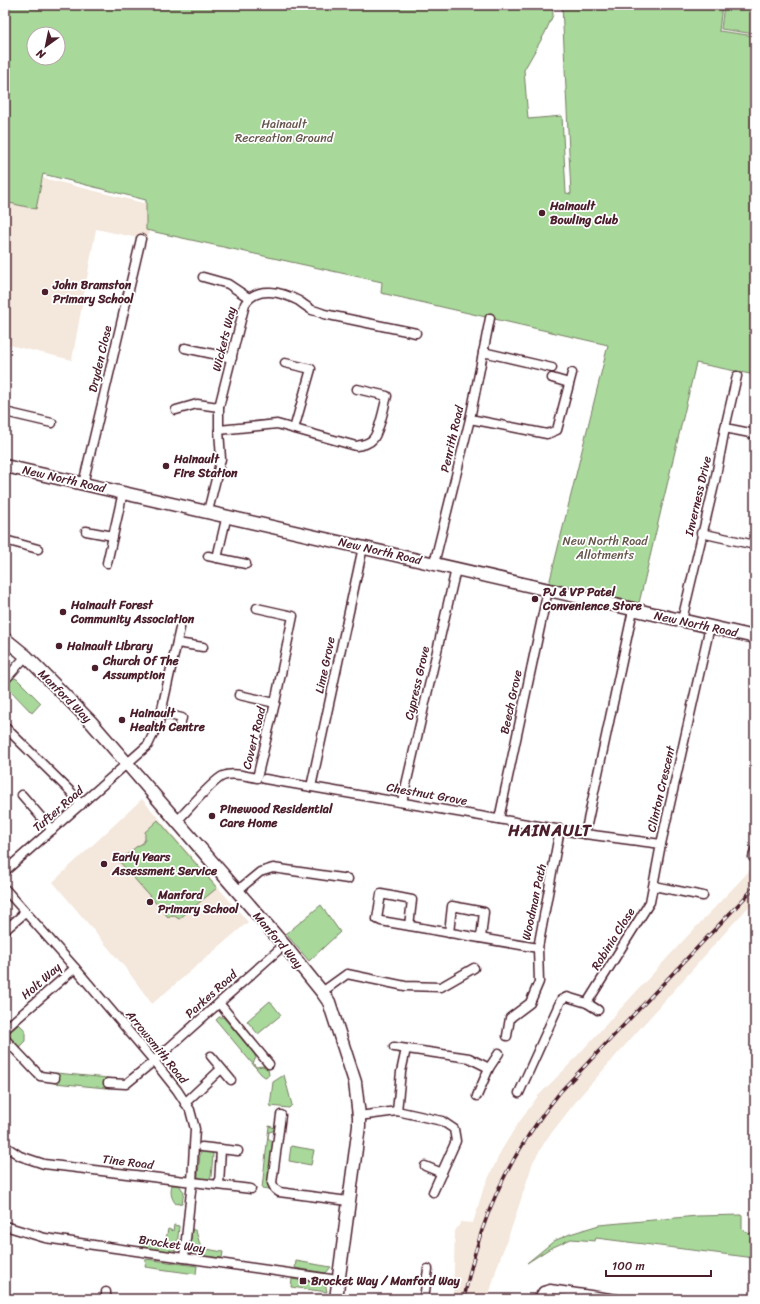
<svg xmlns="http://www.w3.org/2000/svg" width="760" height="1304" font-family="Sriracha,sans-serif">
  <rect width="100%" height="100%" fill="#fff"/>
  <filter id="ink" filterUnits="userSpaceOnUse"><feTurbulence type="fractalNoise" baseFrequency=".025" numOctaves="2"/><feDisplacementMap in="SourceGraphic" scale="8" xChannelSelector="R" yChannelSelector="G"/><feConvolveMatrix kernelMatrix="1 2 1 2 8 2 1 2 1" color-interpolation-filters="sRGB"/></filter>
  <g filter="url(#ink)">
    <!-- built -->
    <g fill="#f4e7dc">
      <polygon points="43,178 155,206 147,240 96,229 72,360 5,344 5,212 8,203 36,208"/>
      <polygon points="142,799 248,922 152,1004 127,970 53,882"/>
      <polygon points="755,865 755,900 731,926 581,1095 546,1140 533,1162 514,1221 497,1267 488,1299 453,1299 455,1231 461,1222 473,1223 483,1190 501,1151 515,1128 538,1096 565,1069 681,943"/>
    </g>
    <!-- green -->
    <g fill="#a8d99b" stroke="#797c63" fill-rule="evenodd">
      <path d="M5 5H552L553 15 545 33 524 70 528 119 562 116 566 193 571 194 562 5H722L719 31 755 36V375L696 363 639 603 549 584 608 345 381 293 382 282 146 230V200L43 174 36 209 5 202ZM34 34H58V58H34Z"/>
      <polygon points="724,5 755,5 755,34 721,29"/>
      <polygon points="14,678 17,679 41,703 32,713 10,690 5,694 5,686"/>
      <polygon points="158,820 217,888 179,919 173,915 168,917 119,861 136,847 143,843 145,839 145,832"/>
      <polygon points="321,905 340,932 309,961 286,934"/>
      <polygon points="270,1001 281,1015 258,1034 247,1021"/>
      <polygon points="219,1017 223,1017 254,1053 256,1058 253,1063 256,1067 263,1066 268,1069 269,1075 265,1077 261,1074 216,1020"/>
      <polygon points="19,1024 25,1030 25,1041 19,1047 10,1038 10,1032"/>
      <polygon points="56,1073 108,1078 106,1088 54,1083"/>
      <polygon points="284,1075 292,1105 289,1108 270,1106 273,1082"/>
      <polygon points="269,1126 275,1128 273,1131 269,1132 268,1138 274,1143 269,1189 262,1188"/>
      <polygon points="291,1146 314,1150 311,1165 289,1161"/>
      <polygon points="202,1151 212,1152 213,1155 211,1177 206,1180 199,1178 198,1176 200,1154"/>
      <path d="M172 1185H179L184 1192 182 1203 176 1204C171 1198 170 1192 172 1185Z"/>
      <polygon points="742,1215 742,1229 749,1234 755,1230 755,1258 596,1238 595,1241 571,1239 549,1249 527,1263 554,1241 570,1234 599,1225 697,1216"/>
      <polygon points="174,1225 179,1226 177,1248 172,1253 140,1249 142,1241 165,1244 168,1229 173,1231"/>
      <polygon points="192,1229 196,1231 201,1248 223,1252 222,1258 192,1255 189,1250"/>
      <polygon points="146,1259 197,1266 196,1274 145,1267"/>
      <polygon points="296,1261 331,1267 326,1273 295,1268"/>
      <polygon points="292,1279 323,1284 326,1287 327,1292 291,1287"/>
    </g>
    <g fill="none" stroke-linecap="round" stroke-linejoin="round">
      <!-- street casing -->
      <g stroke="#4a1f2b" stroke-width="11">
        <g id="street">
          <polyline points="203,277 228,284 249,298"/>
          <polyline points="185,348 232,358"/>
          <polyline points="483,352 552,368"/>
          <polyline points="285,363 311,369 294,429"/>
          <polyline points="552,378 569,383"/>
          <polyline points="176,410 197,404 219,407"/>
          <polyline points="5,412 52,423"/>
          <polyline points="470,419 547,434 557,430 572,373"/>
          <polyline points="725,428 755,434"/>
          <path d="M219 430 277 424 356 446C363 445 369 444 373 439 380 431 384 406 387 396L357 389"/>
          <polyline points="83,484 141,239"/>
          <path d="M208 511 221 459 219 430V407L245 304C257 285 282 292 299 301 303 304 307 307 312 310 316 311 320 312 324 314L416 333"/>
          <polyline points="86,531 113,536"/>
          <polyline points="701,533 755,545"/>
          <polyline points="5,540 38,549"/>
          <polyline points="208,556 246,564"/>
          <polyline points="217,558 227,515"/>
          <polyline points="107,563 123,492"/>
          <polyline points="434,564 470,419 490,318"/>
          <polyline points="633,610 585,834 661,844 710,626"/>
          <polyline points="682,620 715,481 725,428 737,376"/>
          <polyline points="177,643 203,647"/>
          <polyline points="5,680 26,656"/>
          <polyline points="239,695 275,703"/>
          <polyline points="161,713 182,718 179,728"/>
          <polyline points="5,727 71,792 81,805"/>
          <polyline points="265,779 585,834"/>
          <polyline points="311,787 363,547"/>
          <polyline points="22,795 52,830"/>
          <polyline points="402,802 456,569"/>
          <polyline points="499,819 548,590"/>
          <path d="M177 821C186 812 213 780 223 776 233 772 247 776 257 778L275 703 293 616 257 608"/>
          <polyline points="753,857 755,850"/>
          <polyline points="5,871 148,745 159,722 180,628"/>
          <polyline points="654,886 703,896"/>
          <polyline points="5,889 75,968 154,1061 177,1090 190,1110 195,1129 194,1146 192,1182 184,1258"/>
          <polyline points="237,891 260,872 273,868 348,879"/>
          <path d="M409 926 412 900 381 894 377 919 381 921C433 930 486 939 538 948L560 829"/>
          <polyline points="5,930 26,912"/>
          <polyline points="449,933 452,906 484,912 481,938"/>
          <polyline points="322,992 347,974 405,986 441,987 474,968"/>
          <polyline points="219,1003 269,1064"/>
          <polyline points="587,1003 650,902 661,844"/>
          <polyline points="5,1029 75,968"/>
          <polyline points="507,1036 510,1018 530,1003 539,982 538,948"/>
          <polyline points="5,1039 40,1076 55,1078"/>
          <polyline points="394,1047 469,1058 489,1068"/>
          <polyline points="211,1056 231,1080"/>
          <polyline points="108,1083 126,1084 154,1061 284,945"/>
          <polyline points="519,1093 561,1000 567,997 587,1003 598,1010"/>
          <polyline points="477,1096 489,1068 499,1053"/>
          <polyline points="185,1103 221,1069"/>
          <polyline points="397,1111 401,1072 406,1049"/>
          <polyline points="281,1115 272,1183 275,1189 279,1192 348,1201"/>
          <polyline points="359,1116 397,1111 442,1121 454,1129 456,1141 433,1192"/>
          <polyline points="5,1146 20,1156 44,1164 251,1189"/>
          <polyline points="202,1147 238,1151"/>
          <polyline points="425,1166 442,1173"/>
          <polyline points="219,1185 221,1149"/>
          <polyline points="5,1226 45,1238 338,1280"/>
          <polyline points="106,1299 106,1292"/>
          <polyline points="424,1299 428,1269"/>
          <polyline points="538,1299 543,1291 550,1289 617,1299"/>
        </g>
      </g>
      <!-- secondary casing -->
      <g stroke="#4a1f2b" stroke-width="15">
        <g id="secondary">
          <polyline points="5,466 755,637"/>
          <polyline points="5,639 26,656 91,722 284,945 322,992 329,1002 355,1082 359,1116 359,1126 336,1299"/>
        </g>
      </g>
      <!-- street -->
      <use href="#street" stroke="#fff" stroke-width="8"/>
      <!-- secondary -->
      <use href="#secondary" stroke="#fff" stroke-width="12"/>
      <!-- rail casing -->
      <g stroke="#4a1f2b" stroke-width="3.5">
        <path id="rail" d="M464 1299C480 1217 508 1156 561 1091L755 887"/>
      </g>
      <!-- rail -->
      <use href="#rail" stroke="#fff" stroke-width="2" stroke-dasharray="6" stroke-linecap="butt"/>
    </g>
  </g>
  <!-- markers -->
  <g fill="#4a1f2b" stroke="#fff" stroke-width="1.5">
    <circle cx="542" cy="213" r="4"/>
    <circle cx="45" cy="292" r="4"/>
    <circle cx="166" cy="466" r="4"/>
    <circle cx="535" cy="599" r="4"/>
    <circle cx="63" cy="612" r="4"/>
    <circle cx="59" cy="646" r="4"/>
    <circle cx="95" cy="668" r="4"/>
    <circle cx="122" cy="720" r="4"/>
    <circle cx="212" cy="816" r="4"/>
    <circle cx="104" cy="864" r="4"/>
    <circle cx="150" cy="902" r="4"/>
    <rect x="299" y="1277" width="8" height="8" rx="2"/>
  </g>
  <g text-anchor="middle" stroke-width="3.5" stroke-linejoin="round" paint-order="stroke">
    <!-- park labels -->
    <g font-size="12" fill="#66574d" stroke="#fff">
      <text x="284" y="128">Hainault<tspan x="284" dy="14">Recreation Ground</tspan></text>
      <text x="605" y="545">New North Road<tspan x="605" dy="14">Allotments</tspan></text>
    </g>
    <!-- poi labels -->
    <g font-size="12" font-weight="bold" fill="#4a1f2b" stroke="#fff" text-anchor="start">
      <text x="550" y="210">Hainault<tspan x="550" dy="14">Bowling Club</tspan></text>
      <text x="53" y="289">John Bramston<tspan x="53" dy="14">Primary School</tspan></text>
      <text x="174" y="463">Hainault<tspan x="174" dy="14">Fire Station</tspan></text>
      <text x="543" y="596">PJ &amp; VP Patel<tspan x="543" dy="14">Convenience Store</tspan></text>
      <text x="71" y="609">Hainault Forest<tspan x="71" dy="14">Community Association</tspan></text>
      <text x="67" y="650">Hainault Library</text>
      <text x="103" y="665">Church Of The<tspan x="103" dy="14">Assumption</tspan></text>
      <text x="130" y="717">Hainault<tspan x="130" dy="14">Health Centre</tspan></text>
      <text x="220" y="813">Pinewood Residential<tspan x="220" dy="14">Care Home</tspan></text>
      <text x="112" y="861">Early Years<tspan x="112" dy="14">Assessment Service</tspan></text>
      <text x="158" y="899">Manford<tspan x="158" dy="14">Primary School</tspan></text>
      <text x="311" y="1285">Brocket Way / Manford Way</text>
    </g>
    <!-- street labels -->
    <g font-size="12" fill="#4a1f2b" stroke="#fff">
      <text transform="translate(224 339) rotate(-76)" y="4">Wickets Way</text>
      <text transform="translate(100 359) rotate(-77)" y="4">Dryden Close</text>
      <text transform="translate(452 439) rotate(-77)" y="4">Penrith Road</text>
      <text transform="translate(64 479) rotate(13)" y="4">New North Road</text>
      <text transform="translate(698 496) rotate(-77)" y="4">Inverness Drive</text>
      <text transform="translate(380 551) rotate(13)" y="4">New North Road</text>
      <text transform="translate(696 624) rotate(12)" y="4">New North Road</text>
      <text transform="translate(325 665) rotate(-78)" y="4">Lime Grove</text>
      <text transform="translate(417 683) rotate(-77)" y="4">Cypress Grove</text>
      <text transform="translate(65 696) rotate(45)" y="4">Manford Way</text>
      <text transform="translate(511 702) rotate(-78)" y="4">Beech Grove</text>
      <text transform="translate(254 738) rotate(-76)" y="4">Covert Road</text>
      <text transform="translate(661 789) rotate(-77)" y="4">Clinton Crescent</text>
      <text transform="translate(427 794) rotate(10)" y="4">Chestnut Grove</text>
      <text transform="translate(58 809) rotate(-41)" y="4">Tufter Road</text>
      <text transform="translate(534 902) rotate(-78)" y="4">Woodman Path</text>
      <text transform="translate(613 939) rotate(-58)" y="4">Robinia Close</text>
      <text transform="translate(278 940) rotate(50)" y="4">Manford Way</text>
      <text transform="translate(41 981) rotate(-41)" y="4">Holt Way</text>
      <text transform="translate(211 994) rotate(-42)" y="4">Parkes Road</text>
      <text transform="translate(157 1047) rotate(51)" y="4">Arrowsmith Road</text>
      <text transform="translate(128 1162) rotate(7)" y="4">Tine Road</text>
      <text transform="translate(172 1244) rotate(8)" y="4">Brocket Way</text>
    </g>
    <!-- district labels -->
    <g font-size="16" font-weight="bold" letter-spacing="1" fill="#4a1f2b" stroke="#fff">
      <text x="550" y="836">HAINAULT</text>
    </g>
  </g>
  <!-- margin -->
  <rect width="760" height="1304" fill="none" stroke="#fff" stroke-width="20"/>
  <rect x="10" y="10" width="740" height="1284" fill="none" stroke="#4a1f2b" stroke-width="1.5" filter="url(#ink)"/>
  <!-- north arrow -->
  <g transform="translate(46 46) rotate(213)"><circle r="19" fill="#ffffff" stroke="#b7a5aa"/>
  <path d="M0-3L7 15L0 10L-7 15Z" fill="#4a1f2b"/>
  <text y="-6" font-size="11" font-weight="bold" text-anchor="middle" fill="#4a1f2b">N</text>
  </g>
  <!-- scale -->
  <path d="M606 1270v6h105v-6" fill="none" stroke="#4a1f2b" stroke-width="2"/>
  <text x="612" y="1270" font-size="12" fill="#4a1f2b" stroke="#ffffff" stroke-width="3" paint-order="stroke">100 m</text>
</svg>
